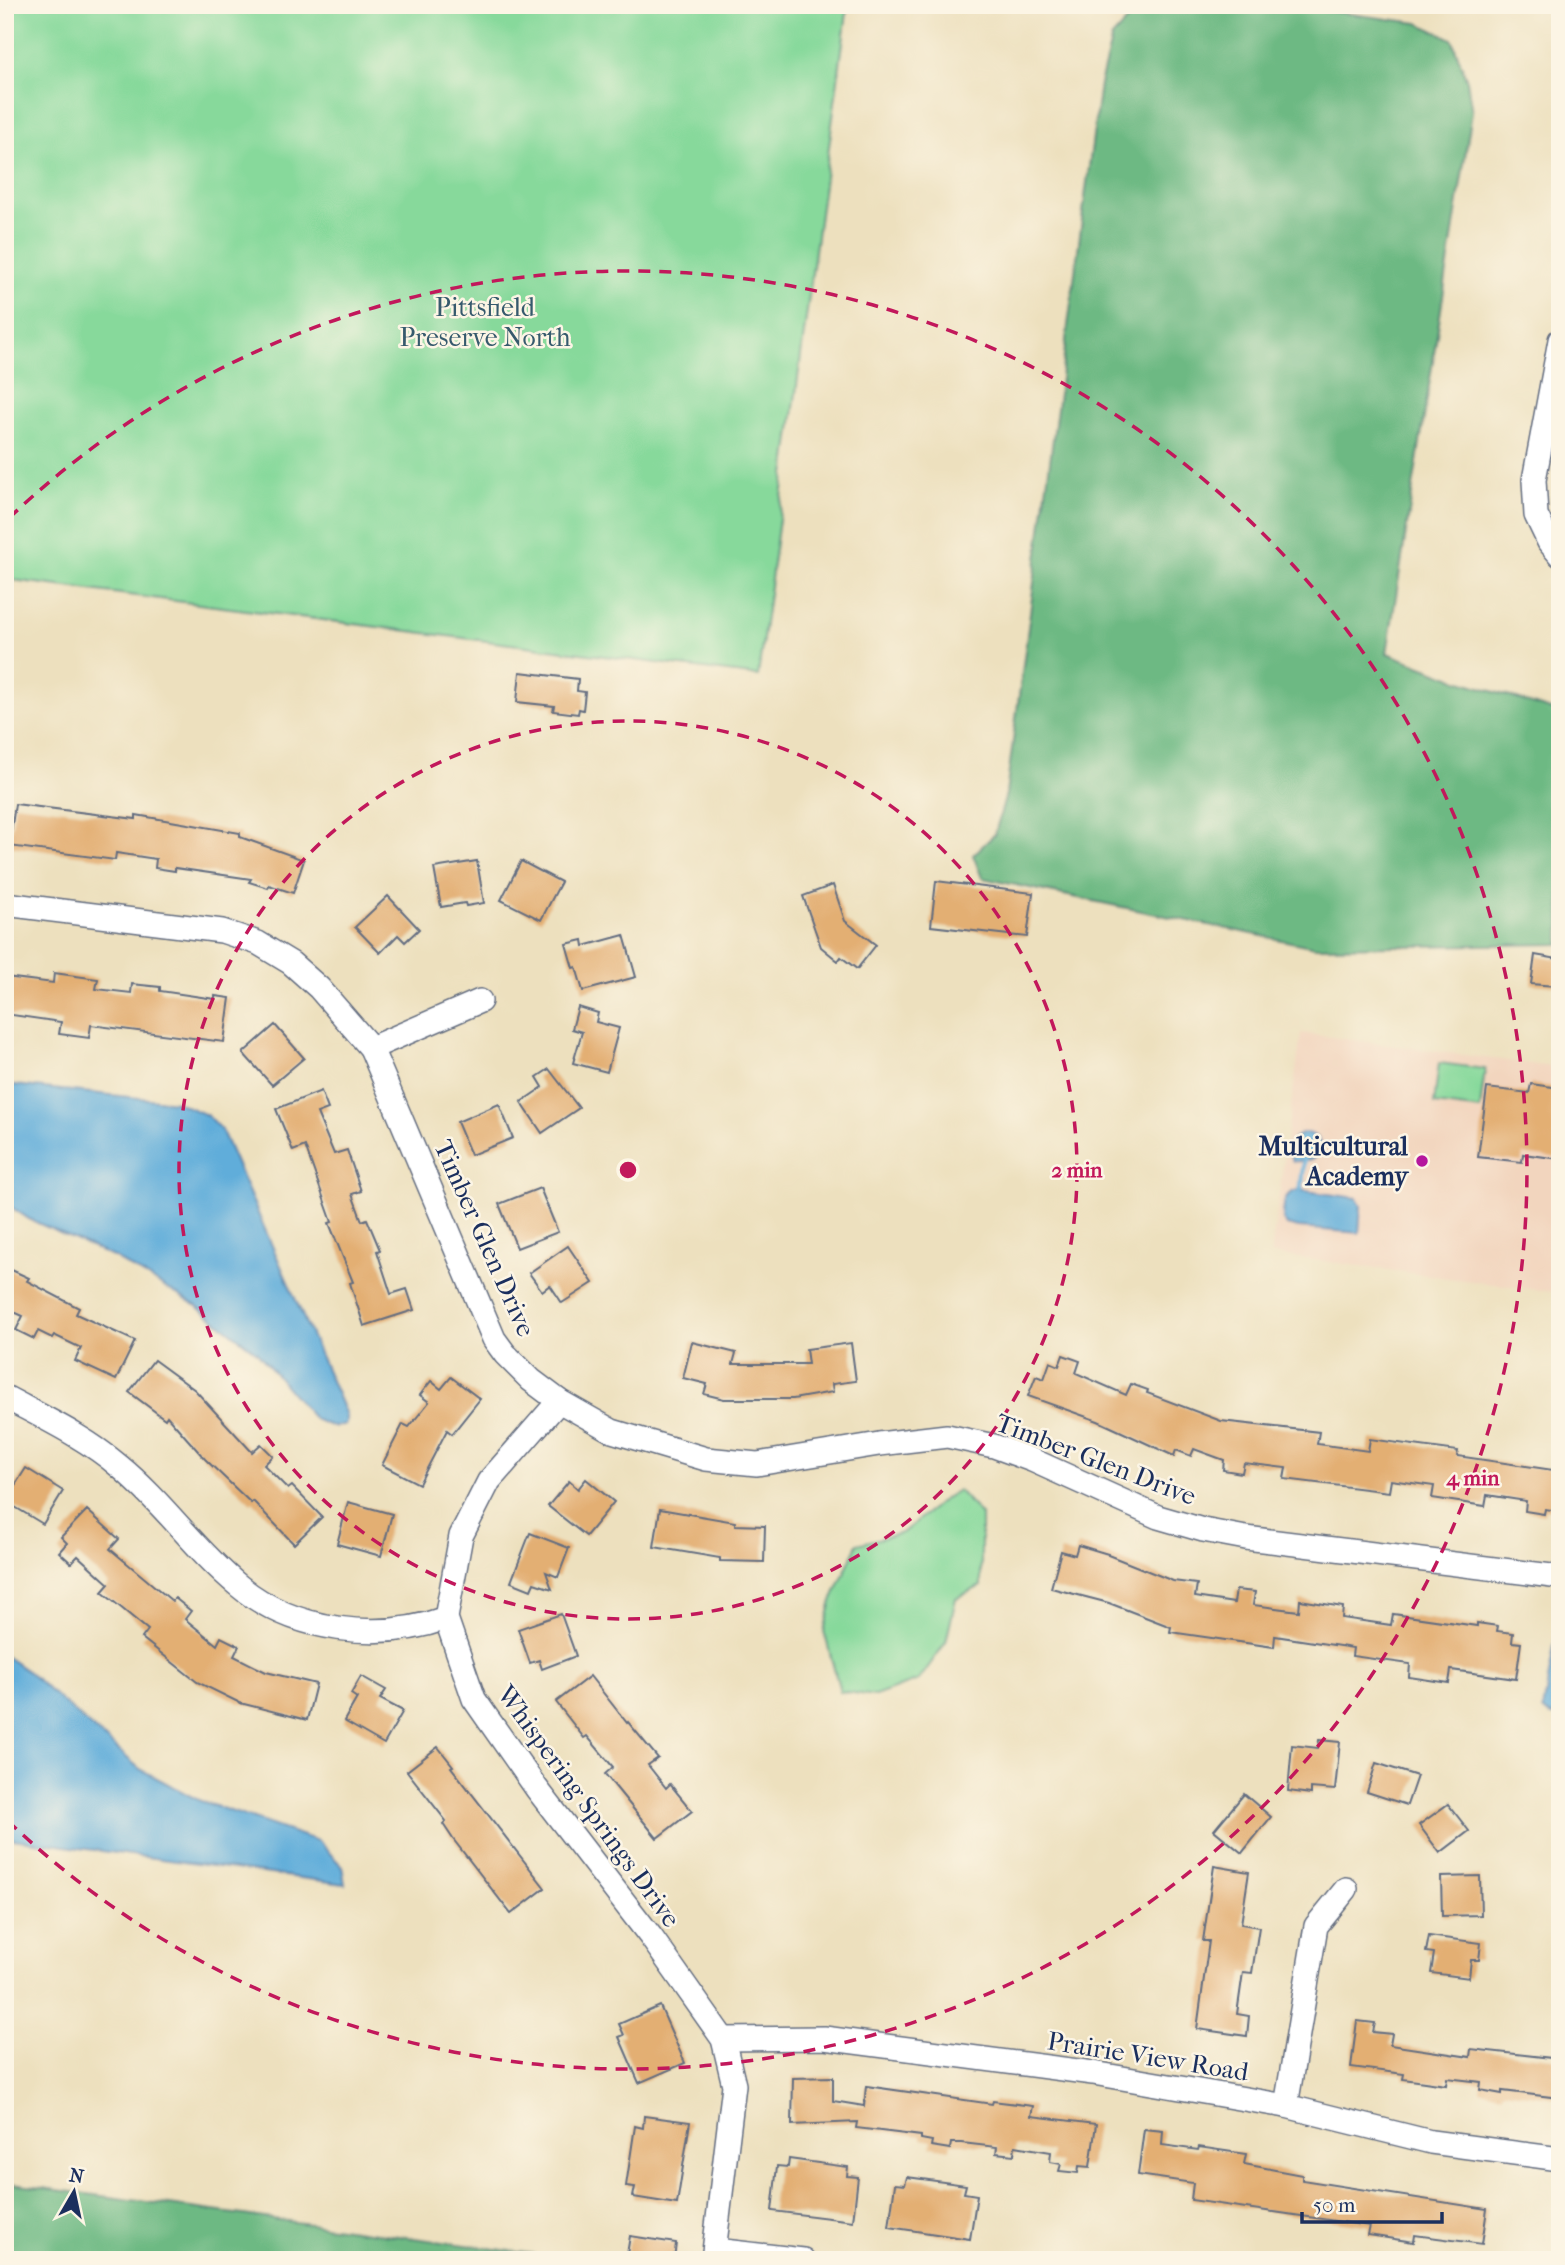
<svg xmlns="http://www.w3.org/2000/svg" width="1565" height="2265" font-family="'IM FELL French Canon',serif">
  <rect width="100%" height="100%" fill="#fcf5e5"/>
  <filter id="ink" filterUnits="userSpaceOnUse"><feTurbulence type="fractalNoise" baseFrequency=".0143" numOctaves="2"/><feDisplacementMap in="SourceGraphic" scale="14" xChannelSelector="R" yChannelSelector="G"/><feConvolveMatrix kernelMatrix="1 2 1 2 8 2 1 2 1" color-interpolation-filters="sRGB"/></filter>
  <filter id="wash" filterUnits="userSpaceOnUse"><feTurbulence type="fractalNoise" baseFrequency=".00686" numOctaves="4" result="noise"/><feDisplacementMap in="SourceGraphic" scale="28" xChannelSelector="R" yChannelSelector="G"/><feGaussianBlur stdDeviation="1.57" result="paint"/><feColorMatrix in="noise" values="0 0 0 0 0 0 0 0 0 0 0 0 0 0 0 0 0 1.4 0 .05"/><feComposite in="paint" operator="in"/></filter>
  <g filter="url(#wash)">
    <rect width="100%" height="100%" fill="#ede0be"/>
    <!-- built -->
    <polygon fill="#f2d5be" points="1301,1033 1560,1068 1560,1293 1271,1254"/>
    <!-- green -->
    <g fill="#87d99b" stroke="#51847c" stroke-width="2">
      <polygon points="5,5 848,5 758,676 5,579"/>
      <polygon points="1439,1063 1485,1069 1480,1110 1434,1104"/>
      <polygon points="958,1490 981,1515 981,1586 956,1598 946,1642 919,1680 875,1696 840,1691 824,1631 832,1601 857,1544 902,1533 944,1499"/>
    </g>
    <!-- forest -->
    <g fill="#6db983" stroke="#447470" stroke-width="2">
      <polygon points="1142,5 1284,5 1418,23 1452,39 1467,81 1472,112 1387,653 1458,680 1560,713 1560,944 1315,947 982,878 973,855 995,834 1006,794 1100,84 1112,37"/>
      <polygon points="5,2183 533,2254 537,2260 5,2260"/>
    </g>
    <!-- water -->
    <g fill="#60adda" stroke="#3e6e9c" stroke-width="2">
      <polygon points="5,1084 177,1102 207,1115 222,1131 346,1415 346,1424 333,1427 314,1419 257,1352 197,1306 113,1257 29,1219 5,1203"/>
      <path d="M1304 1133C1327 1134 1328 1164 1293 1161 1286 1150 1292 1136 1304 1133Z"/>
      <path d="M1298 1190 1357 1198 1361 1205 1359 1233 1299 1228 1287 1225 1283 1220C1284 1204 1282 1194 1298 1190Z"/>
      <polygon points="1558,1624 1560,1624 1560,1718 1549,1715 1543,1710"/>
      <polygon points="5,1656 27,1671 140,1769 198,1800 318,1841 342,1866 345,1884 5,1838"/>
    </g>
    <g fill="none" stroke-linecap="round" stroke-linejoin="round">
      <!-- stream -->
      <polyline stroke="#60adda" stroke-width="5" points="1301,1189 1304,1161"/>
    </g>
    <g id="blocks">
      <!-- building -->
      <g fill="#e3af73">
        <polygon points="520,672 578,679 577,691 585,692 583,710 579,709 578,714 553,711 554,706 517,702"/>
        <polygon points="15,804 136,819 136,815 240,833 240,837 304,860 293,893 269,885 268,888 249,882 251,879 175,868 175,871 155,868 156,859 116,853 115,860 9,846"/>
        <polygon points="477,861 484,903 466,906 465,903 441,907 434,868"/>
        <polygon points="521,861 561,882 541,920 501,900"/>
        <polygon points="936,881 1033,893 1027,937 931,926"/>
        <polygon points="833,885 845,921 876,945 857,969 841,957 838,961 821,947 803,896"/>
        <polygon points="388,896 419,929 405,942 398,935 380,953 355,927"/>
        <polygon points="624,935 636,977 583,991 576,967 573,968 566,944 583,940 584,946"/>
        <polygon points="1535,955 1558,959 1555,986 1531,984"/>
        <polygon points="54,973 98,979 96,989 131,993 132,984 160,987 160,991 215,999 215,996 230,998 224,1042 91,1025 89,1038 59,1034 61,1022 5,1014 5,977 53,983"/>
        <polygon points="578,1007 598,1013 596,1022 619,1028 607,1072 573,1063 582,1032 572,1029"/>
        <polygon points="275,1025 304,1058 272,1085 243,1053"/>
        <polygon points="549,1069 579,1108 542,1133 521,1102 543,1087 537,1077"/>
        <polygon points="1531,1084 1560,1088 1560,1159 1523,1154 1522,1162 1478,1157 1487,1088 1529,1093"/>
        <polygon points="321,1091 328,1109 317,1113 334,1154 347,1150 361,1191 352,1194 362,1221 367,1219 380,1250 377,1251 391,1294 407,1289 414,1310 364,1326 350,1283 353,1282 329,1223 332,1222 305,1146 293,1151 276,1109"/>
        <polygon points="499,1104 513,1138 471,1155 457,1122"/>
        <polygon points="540,1188 558,1232 517,1248 499,1204"/>
        <polygon points="568,1246 593,1283 562,1303 550,1285 542,1291 529,1273"/>
        <polygon points="5,1267 29,1278 27,1281 79,1308 76,1314 135,1341 116,1380 75,1361 81,1348 54,1335 52,1338 38,1331 34,1339 16,1330 23,1316 5,1308"/>
        <polygon points="692,1342 736,1353 733,1364 808,1364 806,1349 851,1343 856,1381 832,1384 833,1392 793,1399 724,1399 704,1394 707,1384 683,1378"/>
        <polygon points="1063,1355 1080,1361 1076,1373 1126,1395 1131,1384 1148,1390 1147,1393 1221,1421 1319,1432 1317,1444 1368,1451 1370,1439 1458,1451 1457,1456 1560,1471 1560,1511 1545,1509 1544,1514 1525,1511 1526,1501 1487,1495 1485,1506 1432,1498 1434,1486 1391,1480 1389,1492 1284,1479 1286,1468 1244,1463 1242,1473 1223,1470 1224,1460 1194,1449 1191,1456 1176,1450 1174,1456 1098,1421 1028,1396 1036,1376 1044,1379 1050,1362 1059,1366"/>
        <polygon points="154,1360 195,1390 252,1452 261,1444 273,1456 264,1465 288,1489 292,1486 322,1517 294,1544 253,1501 251,1503 205,1459 167,1416 165,1419 129,1392"/>
        <polygon points="451,1377 480,1399 452,1434 447,1430 419,1484 382,1465 403,1424 409,1427 429,1402 420,1395 431,1381 441,1389"/>
        <polygon points="26,1468 63,1491 43,1524 5,1501"/>
        <polygon points="586,1479 614,1502 586,1536 548,1506 569,1481 578,1489"/>
        <polygon points="348,1502 392,1514 381,1556 337,1544"/>
        <polygon points="660,1509 735,1522 735,1525 765,1526 764,1562 720,1561 720,1558 654,1547"/>
        <polygon points="87,1510 119,1539 110,1549 172,1601 175,1598 191,1611 185,1619 217,1645 221,1637 239,1646 234,1656 266,1672 316,1684 307,1720 240,1703 197,1682 142,1638 148,1630 102,1592 109,1584 78,1556 71,1563 59,1552 67,1543 61,1537"/>
        <polygon points="530,1533 569,1548 558,1577 546,1572 552,1589 534,1583 531,1590 511,1582"/>
        <polygon points="1078,1545 1108,1554 1108,1555 1173,1581 1197,1584 1195,1597 1234,1603 1236,1590 1255,1592 1253,1605 1299,1611 1300,1600 1343,1607 1342,1618 1391,1625 1393,1614 1477,1626 1477,1623 1498,1626 1497,1631 1513,1633 1512,1642 1521,1643 1516,1679 1451,1670 1449,1683 1409,1677 1410,1664 1352,1656 1353,1648 1275,1636 1274,1647 1170,1632 1171,1627 1109,1603 1051,1588 1061,1551 1075,1555"/>
        <polygon points="561,1614 576,1656 542,1669 539,1660 530,1663 518,1629"/>
        <polygon points="361,1676 386,1690 380,1699 403,1711 384,1744 344,1721 357,1698 351,1694"/>
        <polygon points="590,1676 627,1723 628,1722 658,1758 648,1765 666,1788 670,1784 692,1811 657,1838 605,1774 613,1767 587,1736 584,1738 556,1702"/>
        <polygon points="1319,1740 1340,1742 1335,1790 1311,1788 1311,1794 1288,1791 1292,1745 1318,1748"/>
        <polygon points="438,1747 453,1766 451,1767 545,1888 511,1914 453,1839 443,1824 446,1821 407,1771"/>
        <polygon points="1376,1763 1417,1776 1407,1805 1367,1792"/>
        <polygon points="1244,1794 1271,1817 1242,1853 1214,1830"/>
        <polygon points="1448,1804 1469,1831 1440,1853 1419,1825"/>
        <polygon points="1214,1866 1249,1872 1241,1924 1259,1927 1252,1973 1243,1972 1237,2014 1249,2016 1247,2036 1197,2029 1209,1941 1203,1941"/>
        <polygon points="1480,1876 1481,1915 1442,1916 1441,1877"/>
        <polygon points="1429,1936 1481,1943 1479,1960 1471,1960 1469,1978 1431,1973 1434,1953 1426,1952"/>
        <polygon points="660,2006 685,2063 639,2083 619,2037 624,2035 619,2024"/>
        <polygon points="1357,2021 1375,2023 1373,2032 1392,2034 1390,2045 1470,2057 1471,2049 1560,2059 1560,2098 1502,2091 1502,2094 1480,2090 1481,2082 1447,2078 1446,2085 1403,2079 1404,2074 1351,2067"/>
        <polygon points="833,2077 833,2101 864,2106 866,2086 992,2104 993,2101 1033,2106 1031,2116 1096,2124 1090,2167 1079,2166 1078,2173 1059,2171 1061,2164 1050,2162 1051,2152 1015,2146 1014,2155 996,2153 997,2147 962,2143 951,2143 950,2149 931,2146 932,2141 921,2139 921,2136 856,2128 857,2122 792,2125 793,2078"/>
        <polygon points="644,2116 690,2122 677,2204 633,2197 635,2187 626,2186 635,2126 643,2128"/>
        <polygon points="1144,2129 1163,2131 1162,2145 1198,2150 1199,2147 1246,2154 1244,2164 1302,2175 1302,2180 1487,2209 1482,2244 1415,2235 1414,2242 1368,2235 1370,2226 1191,2200 1193,2183 1138,2175"/>
        <polygon points="789,2159 848,2167 847,2176 858,2177 853,2221 772,2211 777,2166 788,2167"/>
        <polygon points="907,2177 966,2185 964,2193 977,2195 970,2239 889,2227 895,2184 905,2185"/>
        <polygon points="630,2236 676,2243 674,2260 626,2260"/>
      </g>
    </g>
  </g>
  <g filter="url(#ink)">
    <use href="#blocks" fill-opacity="0" stroke="#646d80" stroke-width="2"/>
    <g fill="none" stroke-linecap="round" stroke-linejoin="round">
      <!-- street casing -->
      <g stroke="#646d80" stroke-width="26">
        <g id="street">
          <polyline points="1560,340 1534,480 1536,515 1549,542 1560,555"/>
          <polyline points="5,904 222,931 258,943 291,963 319,988 371,1048 494,1339 505,1354 531,1380 559,1401 612,1431 706,1459 757,1464 879,1444 947,1436 994,1446 1032,1460 1158,1517 1203,1530 1246,1538 1560,1577"/>
          <polyline points="371,1048 480,1001"/>
          <path d="M5 1397C44 1418 85 1437 119 1466 163 1502 195 1550 239 1586 294 1632 380 1642 446 1618"/>
          <polyline points="559,1401 489,1481 461,1536 446,1618 474,1699 537,1789 651,1937 723,2039 734,2085 713,2260"/>
          <polyline points="723,2039 824,2038 1093,2073 1286,2106 1431,2142 1560,2159"/>
          <polyline points="1286,2106 1316,1926 1346,1889"/>
          <polyline points="715,2250 803,2260"/>
        </g>
      </g>
      <!-- street -->
      <use href="#street" stroke="#fff" stroke-width="23"/>
    </g>
  </g>
  <!-- distance rings -->
  <g fill="none" stroke="#c2185b" stroke-width="3.5" stroke-dasharray="12 9">
    <circle cx="628" cy="1170" r="449"/>
    <path d="M9 518A899 899 0 1 1 9 1822"/>
  </g>
  <!-- markers -->
  <circle fill="#b5179e" stroke="#fcf5e5" stroke-width="2.5" cx="1422" cy="1161" r="7"/>
  <g text-anchor="middle" stroke-width="5" stroke-linejoin="round" paint-order="stroke">
    <!-- park labels -->
    <g font-size="26" fill="#365a6d" stroke="#fcf5e5">
      <text x="485" y="316">Pittsfield<tspan x="485" dy="30">Preserve North</tspan></text>
    </g>
    <!-- poi labels -->
    <g font-size="26" font-weight="bold" fill="#1b2f5e" stroke="#fcf5e5" text-anchor="end">
      <text x="1408" y="1155">Multicultural<tspan x="1408" dy="30">Academy</tspan></text>
    </g>
    <!-- street labels -->
    <g font-size="26" fill="#1b2f5e" stroke="#fcf5e5">
      <text transform="translate(485 1238) rotate(66)" y="9">Timber Glen Drive</text>
      <text transform="translate(1096 1459) rotate(21)" y="9">Timber Glen Drive</text>
      <text transform="translate(589 1806) rotate(54)" y="9">Whispering Springs Drive</text>
      <text transform="translate(1148 2056) rotate(9)" y="9">Prairie View Road</text>
    </g>
  </g>
  <circle cx="628" cy="1170" r="10" fill="#c2185b" stroke="#fcf5e5" stroke-width="3.5"/>
  <g font-size="21" text-anchor="middle" font-weight="bold" fill="#c2185b" stroke="#fcf5e5" stroke-width="5" stroke-linejoin="round" paint-order="stroke">
    <text x="1077" y="1177">2 min</text>
    <text x="1473" y="1485">4 min</text>
  </g>
  <!-- margin -->
  <rect width="1565" height="2265" fill="none" stroke="#fcf5e5" stroke-width="28"/>
  <!-- north arrow -->
  <g transform="translate(74 2192) rotate(9)" stroke="#fcf5e5" stroke-width="5" paint-order="stroke">
  <path d="M0-5L12 26L0 18L-12 26Z" fill="#1b2f5e"/>
  <text y="-10" font-size="19" font-weight="bold" text-anchor="middle" fill="#1b2f5e">N</text>
  </g>
  <!-- scale -->
  <path d="M1302 2212v10h140v-10" fill="none" stroke="#1b2f5e" stroke-width="3.5"/>
  <text x="1313" y="2212" font-size="21" fill="#1b2f5e" stroke="#fcf5e5" stroke-width="5" paint-order="stroke">50 m</text>
</svg>
